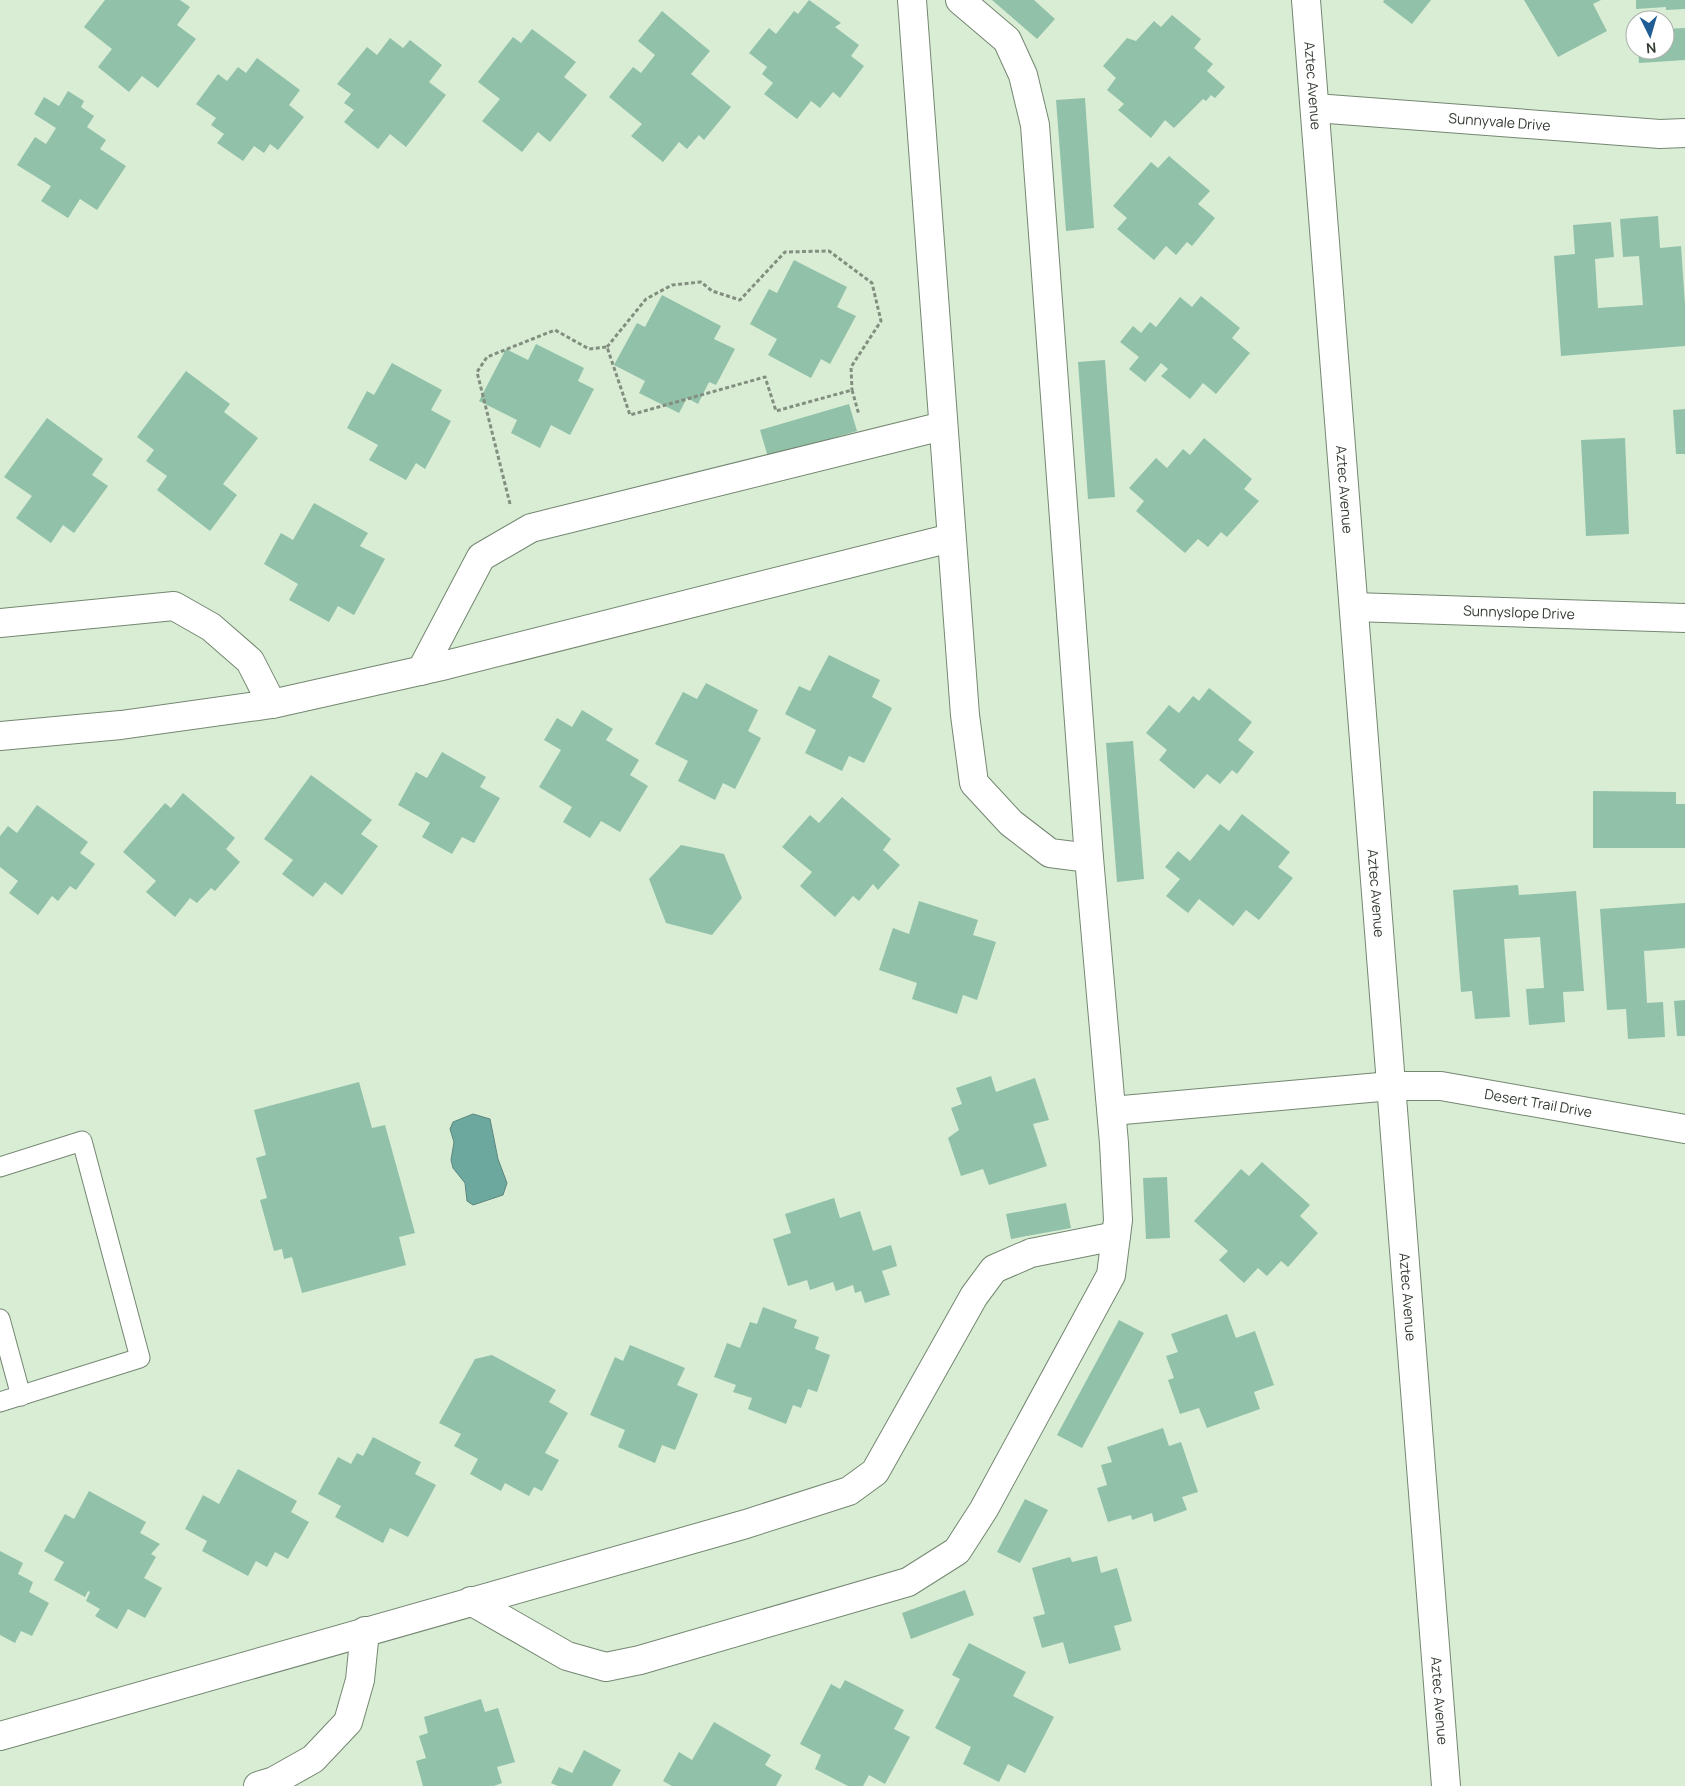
<svg xmlns="http://www.w3.org/2000/svg" width="1685" height="1786" font-family="Manrope,sans-serif">
  <rect width="100%" height="100%" fill="#d9edd5"/>
  <!-- water -->
  <polygon fill="#6da89f" stroke="#5b877e" points="473,1114 490,1119 498,1159 507,1183 503,1195 473,1205 467,1201 465,1183 453,1168 451,1160 454,1142 450,1129 453,1122"/>
  <!-- building -->
  <g fill="#91c1a9">
    <polygon points="105,0 180,0 190,7 177,25 196,39 158,88 142,76 129,92 98,67 112,49 84,27"/>
    <polygon points="809,0 841,23 835,27 859,45 851,56 864,66 840,98 833,92 820,108 811,101 797,119 764,94 773,83 762,74 767,67 749,53 769,28 776,34 794,11 798,14"/>
    <polygon points="992,0 1034,0 1055,19 1037,39"/>
    <polygon points="1384,0 1431,0 1412,24 1383,2"/>
    <polygon points="1524,0 1601,0 1593,4 1607,31 1558,57"/>
    <polygon points="1636,0 1685,0 1685,9 1666,10 1666,7 1636,9"/>
    <polygon points="662,11 710,51 691,74 731,107 704,140 699,135 687,149 679,142 663,162 631,136 642,124 609,97 633,67 641,73 655,55 638,41"/>
    <polygon points="1172,15 1201,39 1194,48 1213,64 1207,71 1225,87 1215,98 1211,95 1206,101 1203,99 1174,128 1165,120 1151,138 1118,110 1124,104 1107,90 1116,78 1103,66 1127,38 1136,41 1154,21 1161,27"/>
    <polygon points="1685,28 1685,60 1639,63 1638,50 1665,50 1665,29"/>
    <polygon points="532,29 576,62 564,77 587,95 550,142 538,132 522,152 482,121 500,99 478,82 513,37 521,43"/>
    <polygon points="390,38 403,48 410,40 442,65 429,82 446,95 406,147 390,134 378,149 344,122 354,110 344,103 351,94 337,84 367,47 377,55"/>
    <polygon points="257,58 300,90 289,105 304,117 278,150 270,144 264,153 254,146 243,161 217,143 224,134 211,125 216,118 196,104 218,74 227,81 238,67 246,73"/>
    <polygon points="68,91 84,101 81,107 94,116 87,127 106,140 100,149 126,166 97,210 80,199 68,218 41,201 51,186 17,165 35,137 46,144 56,128 34,114 44,97 59,106"/>
    <polygon points="1085,98 1094,228 1066,231 1056,100"/>
    <polygon points="1169,156 1210,191 1198,204 1215,218 1192,246 1187,242 1176,255 1166,246 1154,260 1117,229 1127,218 1113,206 1151,162 1158,168"/>
    <polygon points="1658,216 1660,248 1681,246 1685,304 1685,346 1561,356 1554,256 1575,254 1573,225 1611,222 1614,257 1595,259 1598,308 1643,305 1639,256 1623,257 1620,219"/>
    <polygon points="794,260 847,287 837,307 856,316 830,364 821,359 811,378 768,355 777,339 750,324 769,289 777,293"/>
    <polygon points="662,295 721,326 714,339 735,349 716,385 709,382 698,404 687,398 679,413 639,393 645,381 614,365 637,323 645,327"/>
    <polygon points="1201,296 1240,328 1232,338 1250,353 1216,394 1203,383 1190,399 1161,376 1168,369 1161,363 1145,382 1129,369 1139,357 1120,342 1133,326 1141,333 1150,322 1156,327 1180,297 1192,307"/>
    <polygon points="536,344 584,368 578,381 594,389 570,435 551,425 540,448 511,433 517,420 479,401 506,349 528,360"/>
    <polygon points="1105,360 1115,497 1088,499 1078,362"/>
    <polygon points="392,363 442,390 431,410 451,421 425,469 416,463 406,480 369,460 378,445 347,428 367,391 374,395"/>
    <polygon points="186,371 230,404 224,412 258,438 223,484 237,495 210,531 157,490 167,476 146,461 154,450 137,437"/>
    <polygon points="849,404 857,431 768,457 760,430"/>
    <polygon points="1685,409 1685,454 1676,454 1673,410"/>
    <polygon points="47,418 103,459 92,475 108,486 74,533 63,525 51,543 16,518 32,496 4,477"/>
    <polygon points="1204,438 1252,479 1244,489 1259,501 1227,537 1221,532 1208,547 1198,539 1185,553 1136,511 1144,501 1129,488 1156,458 1167,468 1183,449 1190,455"/>
    <polygon points="1625,438 1629,534 1586,536 1581,440"/>
    <polygon points="314,503 368,533 360,546 385,559 354,615 338,606 329,622 289,600 298,584 264,564 281,533 293,540"/>
    <polygon points="829,655 880,680 872,697 892,708 864,763 849,756 842,771 805,753 816,730 785,714 799,686 810,691"/>
    <polygon points="706,683 758,710 748,731 761,738 735,789 723,783 715,800 678,781 688,761 655,744 683,692 697,699"/>
    <polygon points="1209,688 1252,722 1238,740 1254,752 1237,774 1232,770 1220,784 1207,774 1194,789 1159,760 1167,750 1146,733 1169,705 1179,713 1193,696 1199,701"/>
    <polygon points="582,710 613,729 606,740 639,760 630,775 648,786 620,832 601,821 590,838 563,822 572,807 539,787 561,750 544,740 557,718 572,727"/>
    <polygon points="1133,741 1144,879 1117,882 1106,743"/>
    <polygon points="442,752 486,777 480,787 500,798 474,843 462,837 452,854 422,837 430,823 398,805 416,772 427,778"/>
    <polygon points="311,775 372,820 361,834 378,846 342,895 325,882 313,897 282,874 293,860 264,839"/>
    <polygon points="1593,791 1676,792 1676,804 1685,804 1685,848 1593,848"/>
    <polygon points="183,793 235,838 226,849 240,862 215,891 211,888 197,903 190,898 175,917 146,892 156,881 123,852 165,803 171,808"/>
    <polygon points="842,797 891,839 883,850 900,865 878,890 873,884 859,901 853,896 835,917 800,886 812,872 782,847 810,815 819,823"/>
    <polygon points="37,805 88,842 80,853 95,864 76,890 70,886 58,901 52,896 38,915 9,893 18,881 0,867 0,836 8,826 17,833"/>
    <polygon points="1242,814 1290,852 1278,867 1293,878 1259,920 1246,910 1233,926 1199,899 1188,913 1166,896 1180,879 1165,867 1178,851 1190,861 1220,824 1229,831"/>
    <polygon points="681,845 724,854 742,898 712,935 666,923 649,879"/>
    <polygon points="1518,885 1519,895 1576,891 1584,991 1563,992 1565,1022 1529,1025 1526,989 1544,988 1540,937 1504,939 1510,1017 1475,1019 1472,991 1461,992 1453,890"/>
    <polygon points="919,901 978,920 973,935 996,942 977,1000 963,995 957,1014 912,999 917,983 879,970 893,928 909,934"/>
    <polygon points="1685,903 1685,948 1644,951 1647,1003 1663,1002 1665,1037 1628,1039 1626,1009 1607,1010 1600,909"/>
    <polygon points="1685,1000 1685,1036 1677,1036 1674,1001"/>
    <polygon points="991,1076 996,1092 1035,1078 1049,1120 1033,1124 1047,1166 989,1185 983,1169 961,1176 948,1138 959,1130 951,1108 962,1104 956,1088"/>
    <polygon points="359,1082 372,1128 385,1125 415,1233 399,1237 406,1265 302,1293 292,1257 284,1259 282,1249 274,1251 260,1200 267,1198 256,1158 266,1155 254,1110"/>
    <polygon points="1262,1162 1310,1205 1300,1216 1318,1233 1288,1267 1281,1261 1267,1276 1258,1268 1244,1283 1219,1260 1228,1251 1194,1221 1241,1169 1249,1176"/>
    <polygon points="1167,1177 1170,1238 1146,1239 1143,1178"/>
    <polygon points="834,1198 840,1218 860,1211 873,1251 891,1245 897,1266 882,1271 890,1295 865,1303 861,1291 855,1293 853,1285 836,1291 833,1282 810,1290 807,1280 788,1286 773,1239 791,1233 785,1214"/>
    <polygon points="1066,1203 1071,1228 1011,1239 1006,1214"/>
    <polygon points="763,1307 797,1320 794,1328 819,1337 815,1349 830,1355 817,1392 808,1389 801,1408 793,1405 786,1424 748,1409 752,1398 733,1392 736,1385 714,1377 727,1343 740,1348 750,1322 757,1324"/>
    <polygon points="1227,1314 1236,1338 1255,1331 1274,1385 1254,1392 1260,1409 1207,1428 1199,1408 1180,1414 1168,1380 1174,1378 1166,1356 1178,1352 1171,1334"/>
    <polygon points="1119,1320 1144,1333 1082,1448 1057,1435"/>
    <polygon points="630,1345 685,1368 677,1385 698,1394 675,1450 662,1445 655,1463 618,1447 625,1430 590,1415 615,1357 623,1361"/>
    <polygon points="492,1355 556,1390 549,1402 568,1413 545,1453 559,1460 542,1491 534,1487 529,1496 505,1483 501,1491 470,1474 478,1459 454,1446 461,1434 439,1423 475,1359"/>
    <polygon points="1163,1428 1169,1446 1181,1442 1198,1492 1182,1497 1187,1510 1154,1522 1152,1513 1132,1520 1131,1515 1108,1522 1097,1488 1107,1485 1101,1465 1112,1462 1107,1447"/>
    <polygon points="373,1437 421,1462 415,1474 436,1485 408,1537 390,1528 383,1543 335,1517 341,1506 318,1494 338,1457 351,1464 357,1453 363,1456"/>
    <polygon points="238,1469 297,1501 291,1512 309,1522 288,1559 275,1552 267,1567 256,1561 248,1576 202,1551 207,1541 185,1529 203,1495 219,1504"/>
    <polygon points="89,1491 146,1522 140,1533 160,1544 151,1554 156,1557 144,1578 162,1588 145,1618 128,1609 117,1629 95,1616 100,1609 86,1601 90,1592 88,1591 85,1597 54,1580 64,1562 44,1551 65,1514 74,1519"/>
    <polygon points="1025,1499 1048,1510 1020,1563 997,1552"/>
    <polygon points="0,1551 23,1563 18,1574 33,1582 29,1592 49,1603 32,1636 21,1631 15,1643 0,1635"/>
    <polygon points="1097,1556 1101,1573 1117,1568 1132,1621 1114,1626 1121,1650 1069,1664 1063,1642 1042,1648 1033,1617 1045,1614 1032,1568 1070,1557 1072,1562"/>
    <polygon points="965,1590 974,1615 911,1639 902,1613"/>
    <polygon points="969,1643 1026,1672 1013,1696 1054,1717 1025,1773 1008,1764 999,1782 963,1764 971,1747 935,1728 960,1679 952,1675"/>
    <polygon points="845,1680 904,1710 894,1729 910,1737 885,1784 869,1775 863,1786 848,1786 815,1769 821,1755 800,1744 831,1684 840,1689"/>
    <polygon points="481,1699 485,1712 498,1708 515,1762 497,1767 502,1783 494,1786 423,1786 416,1761 426,1758 419,1736 428,1733 424,1717"/>
    <polygon points="714,1722 771,1755 765,1765 782,1775 776,1786 672,1786 663,1781 679,1752 692,1760"/>
    <polygon points="584,1750 621,1770 612,1786 558,1786 551,1783 559,1767 572,1773"/>
  </g>
  <g fill="none" stroke-linecap="round" stroke-linejoin="round">
    <!-- lane casing -->
    <g stroke="#748771" stroke-width="21">
      <g id="lane">
        <polyline points="0,1167 82,1141 140,1358 0,1402"/>
        <polyline points="0,1319 21,1396"/>
      </g>
    </g>
    <!-- street casing -->
    <g stroke="#748771" stroke-width="30">
      <g id="street">
        <polyline points="960,0 1007,40 1023,75 1035,125 1089,858"/>
        <path id="s1" d="M1306 0 1446 1786"/>
        <path id="s2" d="M1315 108 1660 134 1685 133"/>
        <path id="s3" d="M1354 607 1685 618"/>
        <polyline points="0,623 174,606 211,627 250,661 272,704"/>
        <polyline points="421,671 481,557 531,528 943,426"/>
        <polyline points="0,736 121,725 272,704 446,665 951,538"/>
        <path id="s4" d="M1112 1111 1391 1086H1441L1685 1129"/>
        <polyline points="471,1601 567,1656 606,1667 640,1660 908,1582 957,1551 984,1509 1111,1275 1118,1220 1114,1143 1089,858 1050,853 1011,823 974,783 965,715 912,0"/>
        <polyline points="0,1736 746,1524 849,1491 875,1472 974,1296 994,1269 1031,1253 1116,1236"/>
        <polyline points="258,1786 274,1781 313,1759 348,1722 360,1680 365,1631"/>
      </g>
    </g>
    <!-- path -->
    <g stroke="#828f7f" stroke-width="3" stroke-dasharray="4 2.5" stroke-linecap="butt">
      <polyline points="607,347 646,299 672,285 701,282 712,291 740,300 785,252 829,251 872,283 881,321 851,367 852,390"/>
      <polyline points="510,504 477,372 487,357 555,330 589,349 607,347 630,415 765,377 776,411 852,390 859,415"/>
    </g>
    <!-- lane -->
    <use href="#lane" stroke="#fff" stroke-width="19"/>
    <!-- street -->
    <use href="#street" stroke="#fff" stroke-width="28"/>
  </g>
  <g text-anchor="middle" stroke-width="5" stroke-linejoin="round" paint-order="stroke">
    <!-- street labels -->
    <g font-size="14" fill="#323a30" stroke="#fff">
      <text dy="5" stroke="none"><textPath href="#s1" startOffset="86">Aztec Avenue</textPath></text>
      <text dy="5" stroke="none"><textPath href="#s2" startOffset="185">Sunnyvale Drive</textPath></text>
      <text dy="5" stroke="none"><textPath href="#s1" startOffset="491">Aztec Avenue</textPath></text>
      <text dy="5" stroke="none"><textPath href="#s3" startOffset="165">Sunnyslope Drive</textPath></text>
      <text dy="5" stroke="none"><textPath href="#s1" startOffset="896">Aztec Avenue</textPath></text>
      <text dy="5" stroke="none"><textPath href="#s4" startOffset="429">Desert Trail Drive</textPath></text>
      <text dy="5" stroke="none"><textPath href="#s1" startOffset="1301">Aztec Avenue</textPath></text>
      <text dy="5" stroke="none"><textPath href="#s1" startOffset="1706">Aztec Avenue</textPath></text>
    </g>
  </g>
  <!-- north arrow -->
  <g transform="translate(1650 35) rotate(175)"><circle r="24" fill="#ffffff" stroke="#adb0ac"/>
  <path d="M0-4L9 19L0 12L-9 19Z" fill="#1f5d94"/>
  <text y="-8" font-size="14" font-weight="bold" text-anchor="middle" fill="#323a30">N</text>
  </g>
</svg>
